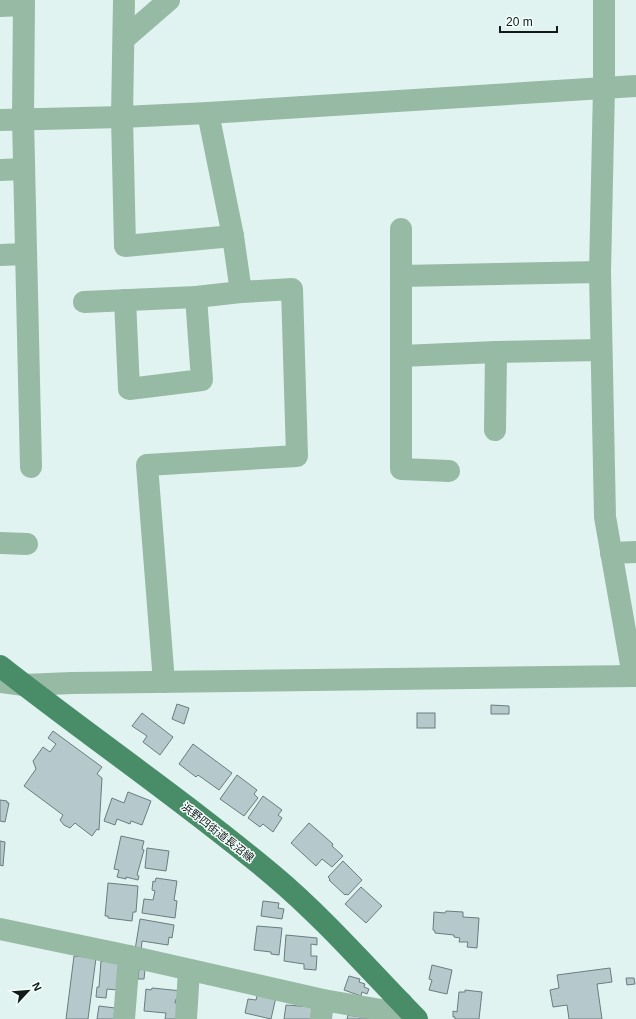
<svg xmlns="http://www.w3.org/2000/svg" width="636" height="1019" font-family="Helvetica,'Noto Sans JP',sans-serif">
  <rect width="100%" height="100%" fill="#e0f3f0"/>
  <!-- building -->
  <g fill="#b5c8cb" stroke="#6a7c7e">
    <polygon points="177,704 189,708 184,724 172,719"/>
    <polygon points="491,705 509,706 509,714 491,714"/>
    <polygon points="142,713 173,737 160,755 143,742 147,736 132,726"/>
    <rect x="417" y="713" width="18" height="15"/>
    <polygon points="53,731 102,767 97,774 102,778 99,830 97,829 92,836 75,823 70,828 64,825 60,820 63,815 24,786 36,769 33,761 43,747 50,752 56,744 48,738"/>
    <polygon points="193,744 232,773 219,790 198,775 196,777 179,764"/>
    <polygon points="237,775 257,790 254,794 258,798 244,816 220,799"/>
    <polygon points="128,792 151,801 142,825 131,821 130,824 117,819 115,825 104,821 112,798 124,803"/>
    <polygon points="263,796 282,810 278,815 282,818 273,832 263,824 260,827 248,818"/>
    <polygon points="0,800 7,801 7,803 9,803 5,822 0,821"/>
    <polygon points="309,823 333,844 332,846 343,856 332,867 322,859 316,866 291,843"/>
    <polygon points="121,836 144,841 142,849 144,850 137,875 139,876 138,880 126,877 126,879 117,877 119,870 114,869"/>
    <polygon points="0,841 5,842 3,866 0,865"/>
    <polygon points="147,848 169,851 166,871 145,868"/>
    <polygon points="343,861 362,880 348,895 346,894 345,895 329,880 330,879 328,877"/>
    <polygon points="156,878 177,881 174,900 177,901 175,918 142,913 144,899 153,900 155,891 152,890 153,881 155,882"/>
    <polygon points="108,883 138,886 136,912 133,912 132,921 108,918 108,916 105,916"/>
    <polygon points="361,887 382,906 366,923 345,904"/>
    <polygon points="263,901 279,903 278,908 284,909 282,919 261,916"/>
    <polygon points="446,911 463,912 463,917 479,918 477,948 467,947 468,942 459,942 460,938 454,937 454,935 435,933 435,931 433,930 434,912 445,913"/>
    <polygon points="140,919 174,925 172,938 169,937 168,945 142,941 141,951 135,950"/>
    <polygon points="257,926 282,928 279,955 271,954 271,952 254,950"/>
    <polygon points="286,935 317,938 317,945 311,944 311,956 317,956 316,970 304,969 304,964 284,961"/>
    <polygon points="74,956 96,958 88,1019 66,1019"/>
    <polygon points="101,961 119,963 117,990 107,989 106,998 96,997 97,987 99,987"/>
    <polygon points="432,965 452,970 447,994 429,990 432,980 429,979"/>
    <polygon points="610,968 612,982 597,984 602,1019 569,1019 567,1005 553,1007 550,990 559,988 557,975"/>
    <polygon points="139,969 145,970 144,979 138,979"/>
    <polygon points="349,976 360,979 359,982 365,984 364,987 369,989 367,994 362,992 361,996 344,990"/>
    <polygon points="626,978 634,978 635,984 627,985"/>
    <polygon points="152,988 182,991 182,999 176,999 175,1003 182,1004 181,1019 165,1019 166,1013 144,1011 146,989 151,990"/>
    <polygon points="465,990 482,992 479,1019 455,1019 455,1017 453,1017 453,1011 457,1012 459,992 465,992"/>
    <polygon points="258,992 276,997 271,1019 245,1013 248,999 256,1000"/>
    <polygon points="286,1005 312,1007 311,1019 284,1019"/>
    <polygon points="99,1006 115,1008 114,1019 97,1019"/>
    <polygon points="348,1015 373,1019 347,1019"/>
  </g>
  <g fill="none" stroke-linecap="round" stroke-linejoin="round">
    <!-- minor -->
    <g stroke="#97baa5" stroke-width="22">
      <polyline points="24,0 23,119 31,467"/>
      <polyline points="124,0 122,117 125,246 233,236"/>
      <polyline points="604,0 604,88 600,272 605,517 633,676"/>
      <polyline points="0,6 24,5"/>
      <polyline points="124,39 169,0"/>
      <polyline points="0,120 122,117 208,113 636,86"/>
      <polyline points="0,170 24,169"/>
      <polyline points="401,229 401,469 449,471"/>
      <polyline points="0,255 26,254"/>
      <polyline points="401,276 600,272"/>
      <polyline points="125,300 129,389 202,380 196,297"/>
      <polyline points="84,302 196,297 241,292"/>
      <polyline points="401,356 496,352 601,350"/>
      <polyline points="495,430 496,352"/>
      <polyline points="0,543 27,544"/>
      <polyline points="611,553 636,552"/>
      <polyline points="0,682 24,685 72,683 636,676"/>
      <polyline points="164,682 147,465 297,456 292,289 241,292 233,236 208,113"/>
      <polyline points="0,929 129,956 323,1000 393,1012 402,1003"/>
      <polyline points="124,1019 129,956"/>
      <polyline points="186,1019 189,970"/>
      <polyline points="321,1019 323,1000"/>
    </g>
    <!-- major -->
    <path stroke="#488c68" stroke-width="22" d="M0 666C90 737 186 802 274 876 325 919 370 971 417 1019"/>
  </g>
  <g text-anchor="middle" stroke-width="3" stroke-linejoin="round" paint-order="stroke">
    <!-- street labels -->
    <g font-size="11" fill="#131a18" stroke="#f3fffc">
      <text transform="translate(218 832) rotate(38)" y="4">浜野四街道長沼線</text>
    </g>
  </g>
  <!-- north arrow -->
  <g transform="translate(28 991) rotate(64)" stroke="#f3fffc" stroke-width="3" paint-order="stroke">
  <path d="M0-3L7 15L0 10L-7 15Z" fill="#131a18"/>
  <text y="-6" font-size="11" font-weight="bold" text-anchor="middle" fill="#131a18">N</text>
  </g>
  <!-- scale -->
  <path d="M500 26v6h57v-6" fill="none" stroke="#131a18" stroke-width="2"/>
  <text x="506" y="26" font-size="12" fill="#131a18" stroke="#f3fffc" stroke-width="3" paint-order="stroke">20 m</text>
</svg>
